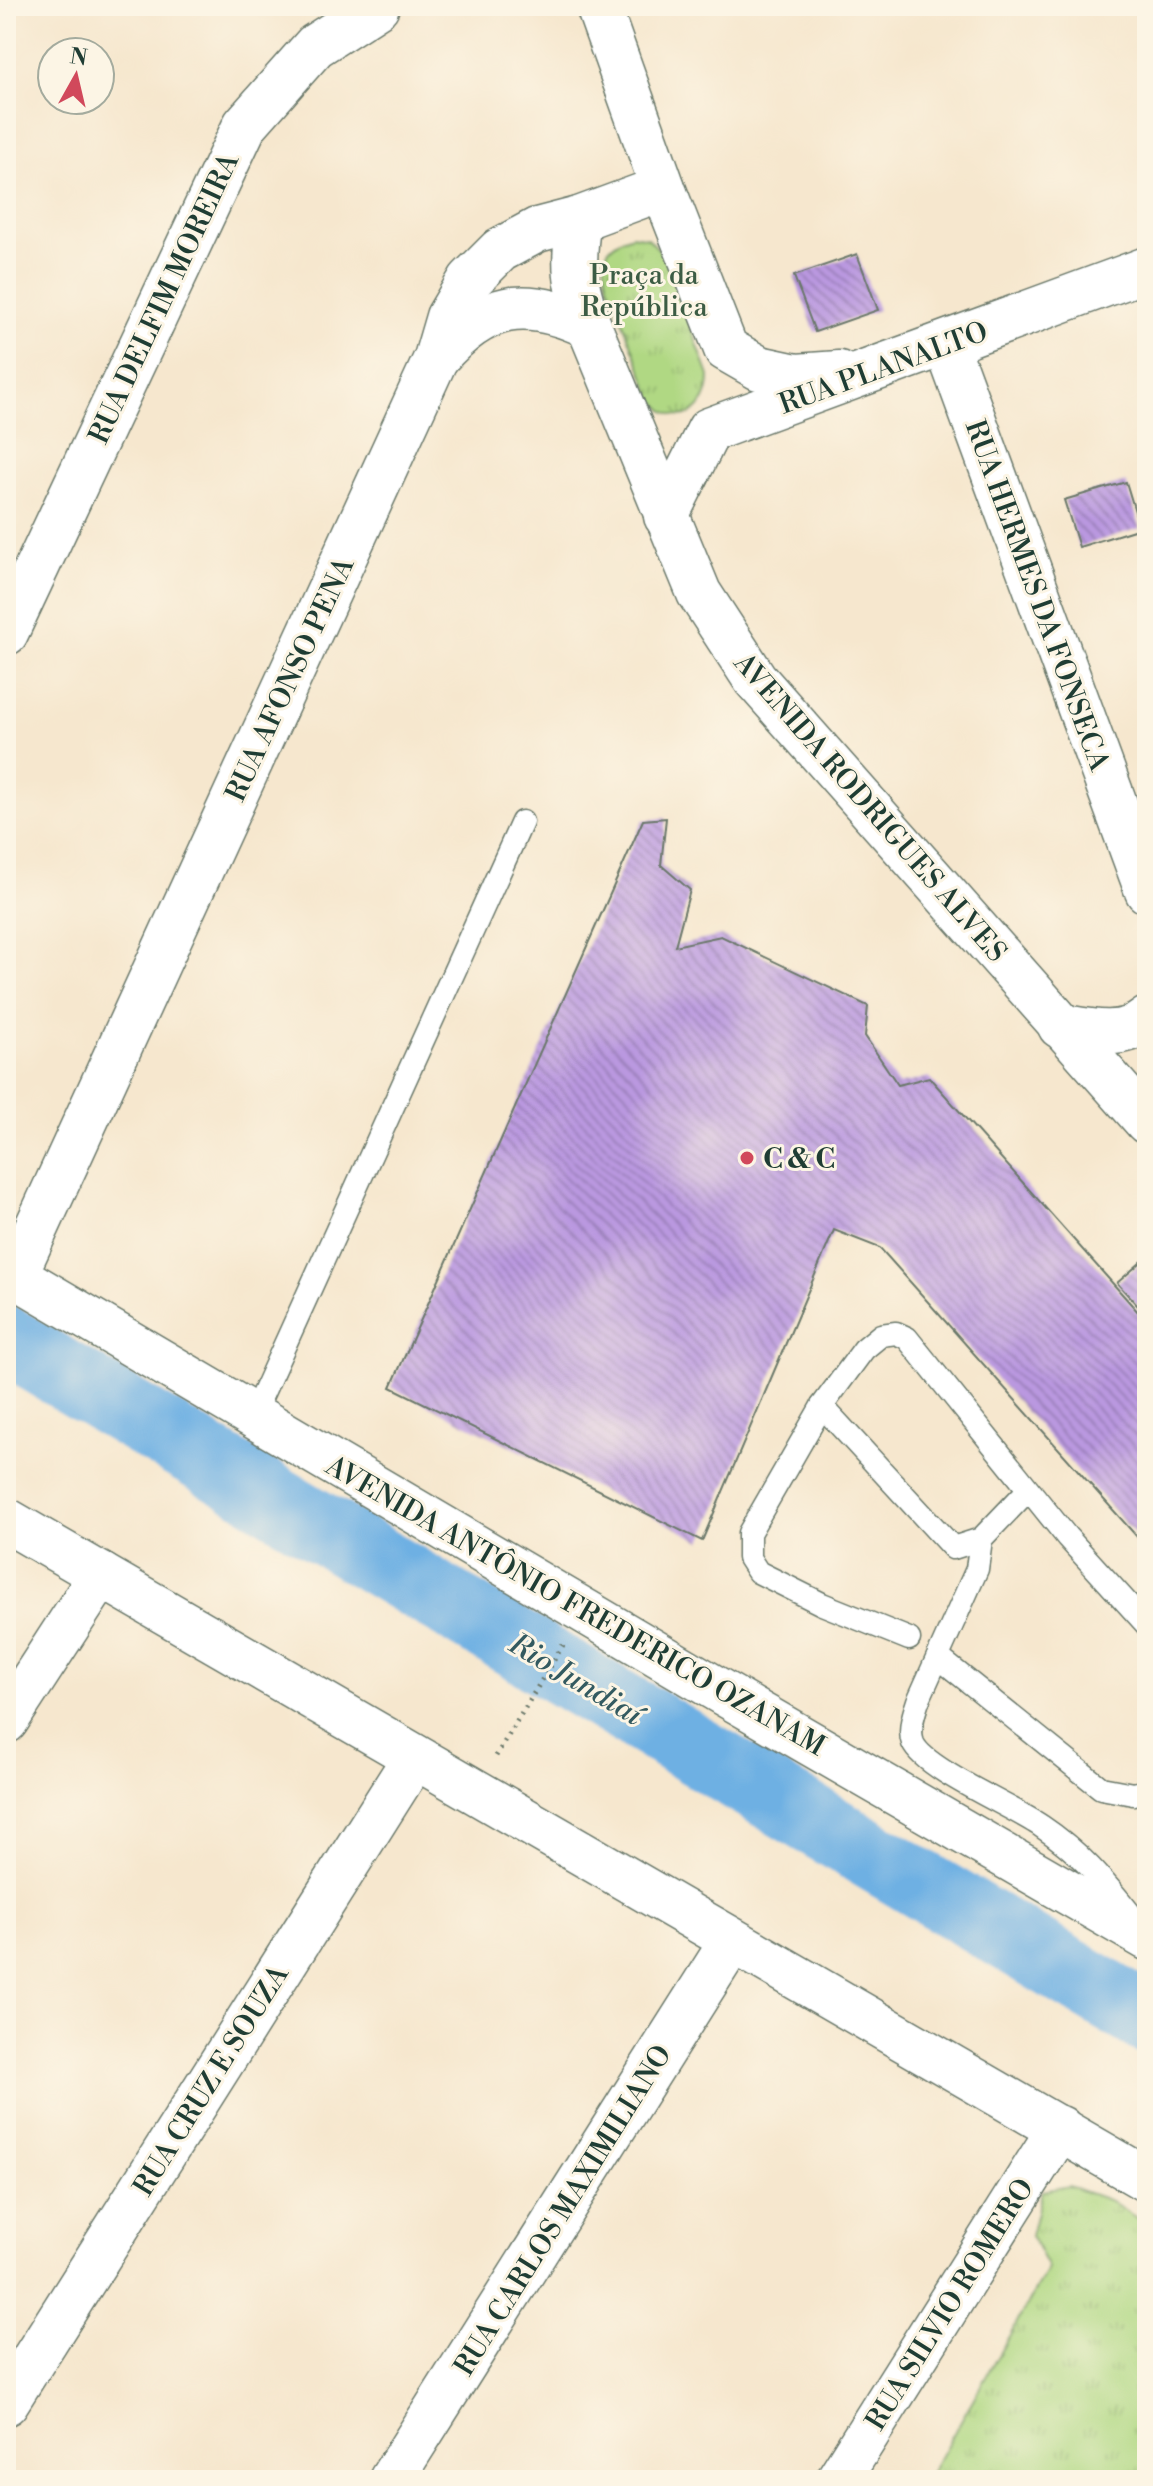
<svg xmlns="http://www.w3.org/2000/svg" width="1153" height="2486" font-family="'Libre Bodoni',serif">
  <defs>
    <pattern id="park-tufts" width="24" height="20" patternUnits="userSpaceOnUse" patternTransform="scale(2)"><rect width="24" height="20" fill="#b0d883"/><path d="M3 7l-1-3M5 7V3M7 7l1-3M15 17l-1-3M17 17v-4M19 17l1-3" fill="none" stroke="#97ba72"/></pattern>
    <pattern id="building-back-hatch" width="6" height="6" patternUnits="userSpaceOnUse" patternTransform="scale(2)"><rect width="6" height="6" fill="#ba98e0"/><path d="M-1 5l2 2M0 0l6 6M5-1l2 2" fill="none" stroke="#977db6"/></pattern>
  </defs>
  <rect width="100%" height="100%" fill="#fcf5e5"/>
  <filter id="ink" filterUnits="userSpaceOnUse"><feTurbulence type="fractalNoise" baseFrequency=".0125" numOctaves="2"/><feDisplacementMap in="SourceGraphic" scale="16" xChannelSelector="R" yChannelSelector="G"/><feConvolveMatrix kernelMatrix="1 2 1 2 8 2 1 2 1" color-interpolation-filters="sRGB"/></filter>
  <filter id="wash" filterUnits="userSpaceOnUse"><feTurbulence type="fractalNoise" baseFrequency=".006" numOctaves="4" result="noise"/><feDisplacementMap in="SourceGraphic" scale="32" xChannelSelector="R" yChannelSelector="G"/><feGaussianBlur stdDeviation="1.8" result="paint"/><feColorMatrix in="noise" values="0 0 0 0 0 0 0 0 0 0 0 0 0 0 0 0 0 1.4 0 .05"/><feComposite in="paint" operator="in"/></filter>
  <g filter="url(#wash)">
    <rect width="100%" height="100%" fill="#f6e7ce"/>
    <!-- park -->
    <g fill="url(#park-tufts)" stroke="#688a5c" stroke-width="2">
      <path d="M632 235 648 238 664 255 709 376C710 401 692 426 665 411 660 408 656 401 652 397L607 282C601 256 605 244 632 235Z"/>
      <polygon points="1069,2186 1111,2201 1147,2225 1147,2480 927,2480 1048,2268 1031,2236 1042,2191"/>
    </g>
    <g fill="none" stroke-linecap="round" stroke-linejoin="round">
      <!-- river -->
      <polyline stroke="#6eb0e3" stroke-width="70" points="6,1340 1147,2019"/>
    </g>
    <g id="blocks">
      <!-- building -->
      <g fill="url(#building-back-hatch)">
        <polygon points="857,254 878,310 815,332 794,276"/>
        <polygon points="1126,482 1140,528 1079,547 1064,500"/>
        <polygon points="666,818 661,865 690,890 675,946 721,936 868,1006 865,1036 898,1085 929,1077 1147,1322 1147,1548 880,1248 834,1230 702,1541 391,1387 643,820"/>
        <polygon points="1147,1257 1147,1316 1117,1283"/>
      </g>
    </g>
  </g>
  <g filter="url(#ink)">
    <use href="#blocks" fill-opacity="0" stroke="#6a786a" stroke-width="2"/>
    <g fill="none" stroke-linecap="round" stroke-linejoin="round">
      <!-- service casing -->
      <g stroke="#6a786a" stroke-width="25">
        <g id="service">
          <polyline points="822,1406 953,1548 981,1539 1028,1490"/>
          <polyline points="253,1415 522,822"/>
          <path d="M981 1539 977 1569 918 1701C914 1713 908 1730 913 1743 924 1769 1014 1807 1041 1826 1080 1852 1103 1880 1132 1916"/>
          <polyline points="909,1639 822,1604 758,1572 749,1558 749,1533 822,1406 864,1349 881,1335 896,1333 907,1338 1067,1537 1147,1625"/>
          <polyline points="938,1657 1101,1788 1133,1794 1147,1791"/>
        </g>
      </g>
      <!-- minor casing -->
      <g stroke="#6a786a" stroke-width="47">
        <g id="minor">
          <polyline points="598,6 663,188 726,349 759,368 796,376 839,373"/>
          <path d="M579 219C572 265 574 282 589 326L699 593 755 679 1147 1122"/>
          <polyline points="946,344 1147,891"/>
          <path d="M438 356C485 303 525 296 589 326"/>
          <polyline points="666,516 709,430 1147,269"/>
          <polyline points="6,633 245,125 315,46 377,6"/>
          <path d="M1060 1026C1088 1031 1123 1040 1147 1019"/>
          <polyline points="15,1275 436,358 448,317 470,280 500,250 537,230 579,219 663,188"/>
          <polyline points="6,1721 101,1575"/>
          <polyline points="6,2403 415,1757"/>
          <polyline points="391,2480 732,1941"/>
          <polyline points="838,2480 1060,2128"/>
        </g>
      </g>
      <!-- primary casing -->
      <g stroke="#6a786a" stroke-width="47">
        <g id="primary">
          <polyline points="6,1270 725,1694 1147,1938"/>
          <polyline points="6,1520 1147,2180"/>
        </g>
      </g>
      <!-- path -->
      <polyline stroke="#6a786a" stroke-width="5" stroke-dasharray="2 6" stroke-linecap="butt" points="496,1756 563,1645"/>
      <!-- service -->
      <use href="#service" stroke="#fff" stroke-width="22"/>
      <!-- minor -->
      <use href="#minor" stroke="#fff" stroke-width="44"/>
      <!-- primary -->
      <use href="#primary" stroke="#fff" stroke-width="44"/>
    </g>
  </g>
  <!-- markers -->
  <circle fill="#d1495b" stroke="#fcf5e5" stroke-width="3" cx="747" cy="1158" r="8"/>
  <g text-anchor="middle" stroke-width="6" stroke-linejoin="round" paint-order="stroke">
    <!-- park labels -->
    <g font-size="28" fill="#3c5c44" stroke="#fcf5e5">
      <text x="644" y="284">Praça da<tspan x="644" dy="32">República</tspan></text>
    </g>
    <!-- street labels -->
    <g font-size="28" fill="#1f3d34" stroke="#fcf5e5">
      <text transform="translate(163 298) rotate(-65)" y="10">RUA DELFIM MOREIRA</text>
      <text transform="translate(883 367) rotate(-20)" y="10">RUA PLANALTO</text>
      <text transform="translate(1038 595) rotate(70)" y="10">RUA HERMES DA FONSECA</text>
      <text transform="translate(289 679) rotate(-65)" y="10">RUA AFONSO PENA</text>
      <text transform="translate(871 807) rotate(49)" y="10">AVENIDA RODRIGUES ALVES</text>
      <text transform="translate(576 1605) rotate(30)" y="10">AVENIDA ANTÔNIO FREDERICO OZANAM</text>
      <text transform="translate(210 2080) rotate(-58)" y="10">RUA CRUZ E SOUZA</text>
      <text transform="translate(562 2210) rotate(-58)" y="10">RUA CARLOS MAXIMILIANO</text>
      <text transform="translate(949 2304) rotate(-58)" y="10">RUA SILVIO ROMERO</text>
    </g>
    <!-- poi labels -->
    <g font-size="28" font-weight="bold" fill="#1f3d34" stroke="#fcf5e5" text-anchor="start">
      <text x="763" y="1168">C &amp; C</text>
    </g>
    <!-- water labels -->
    <g font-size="30" font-style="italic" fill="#335a60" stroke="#fcf5e5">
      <text transform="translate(576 1679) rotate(31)" y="10">Rio Jundiaí</text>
    </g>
  </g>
  <!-- margin -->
  <rect width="1153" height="2486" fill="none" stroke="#fcf5e5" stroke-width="32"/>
  <!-- north arrow -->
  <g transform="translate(76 76) rotate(8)"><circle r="38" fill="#fcf5e5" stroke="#a4ab9e" stroke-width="2"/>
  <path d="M0-6L14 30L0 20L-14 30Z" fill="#d1495b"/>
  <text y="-12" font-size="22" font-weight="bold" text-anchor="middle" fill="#1f3d34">N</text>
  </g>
</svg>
